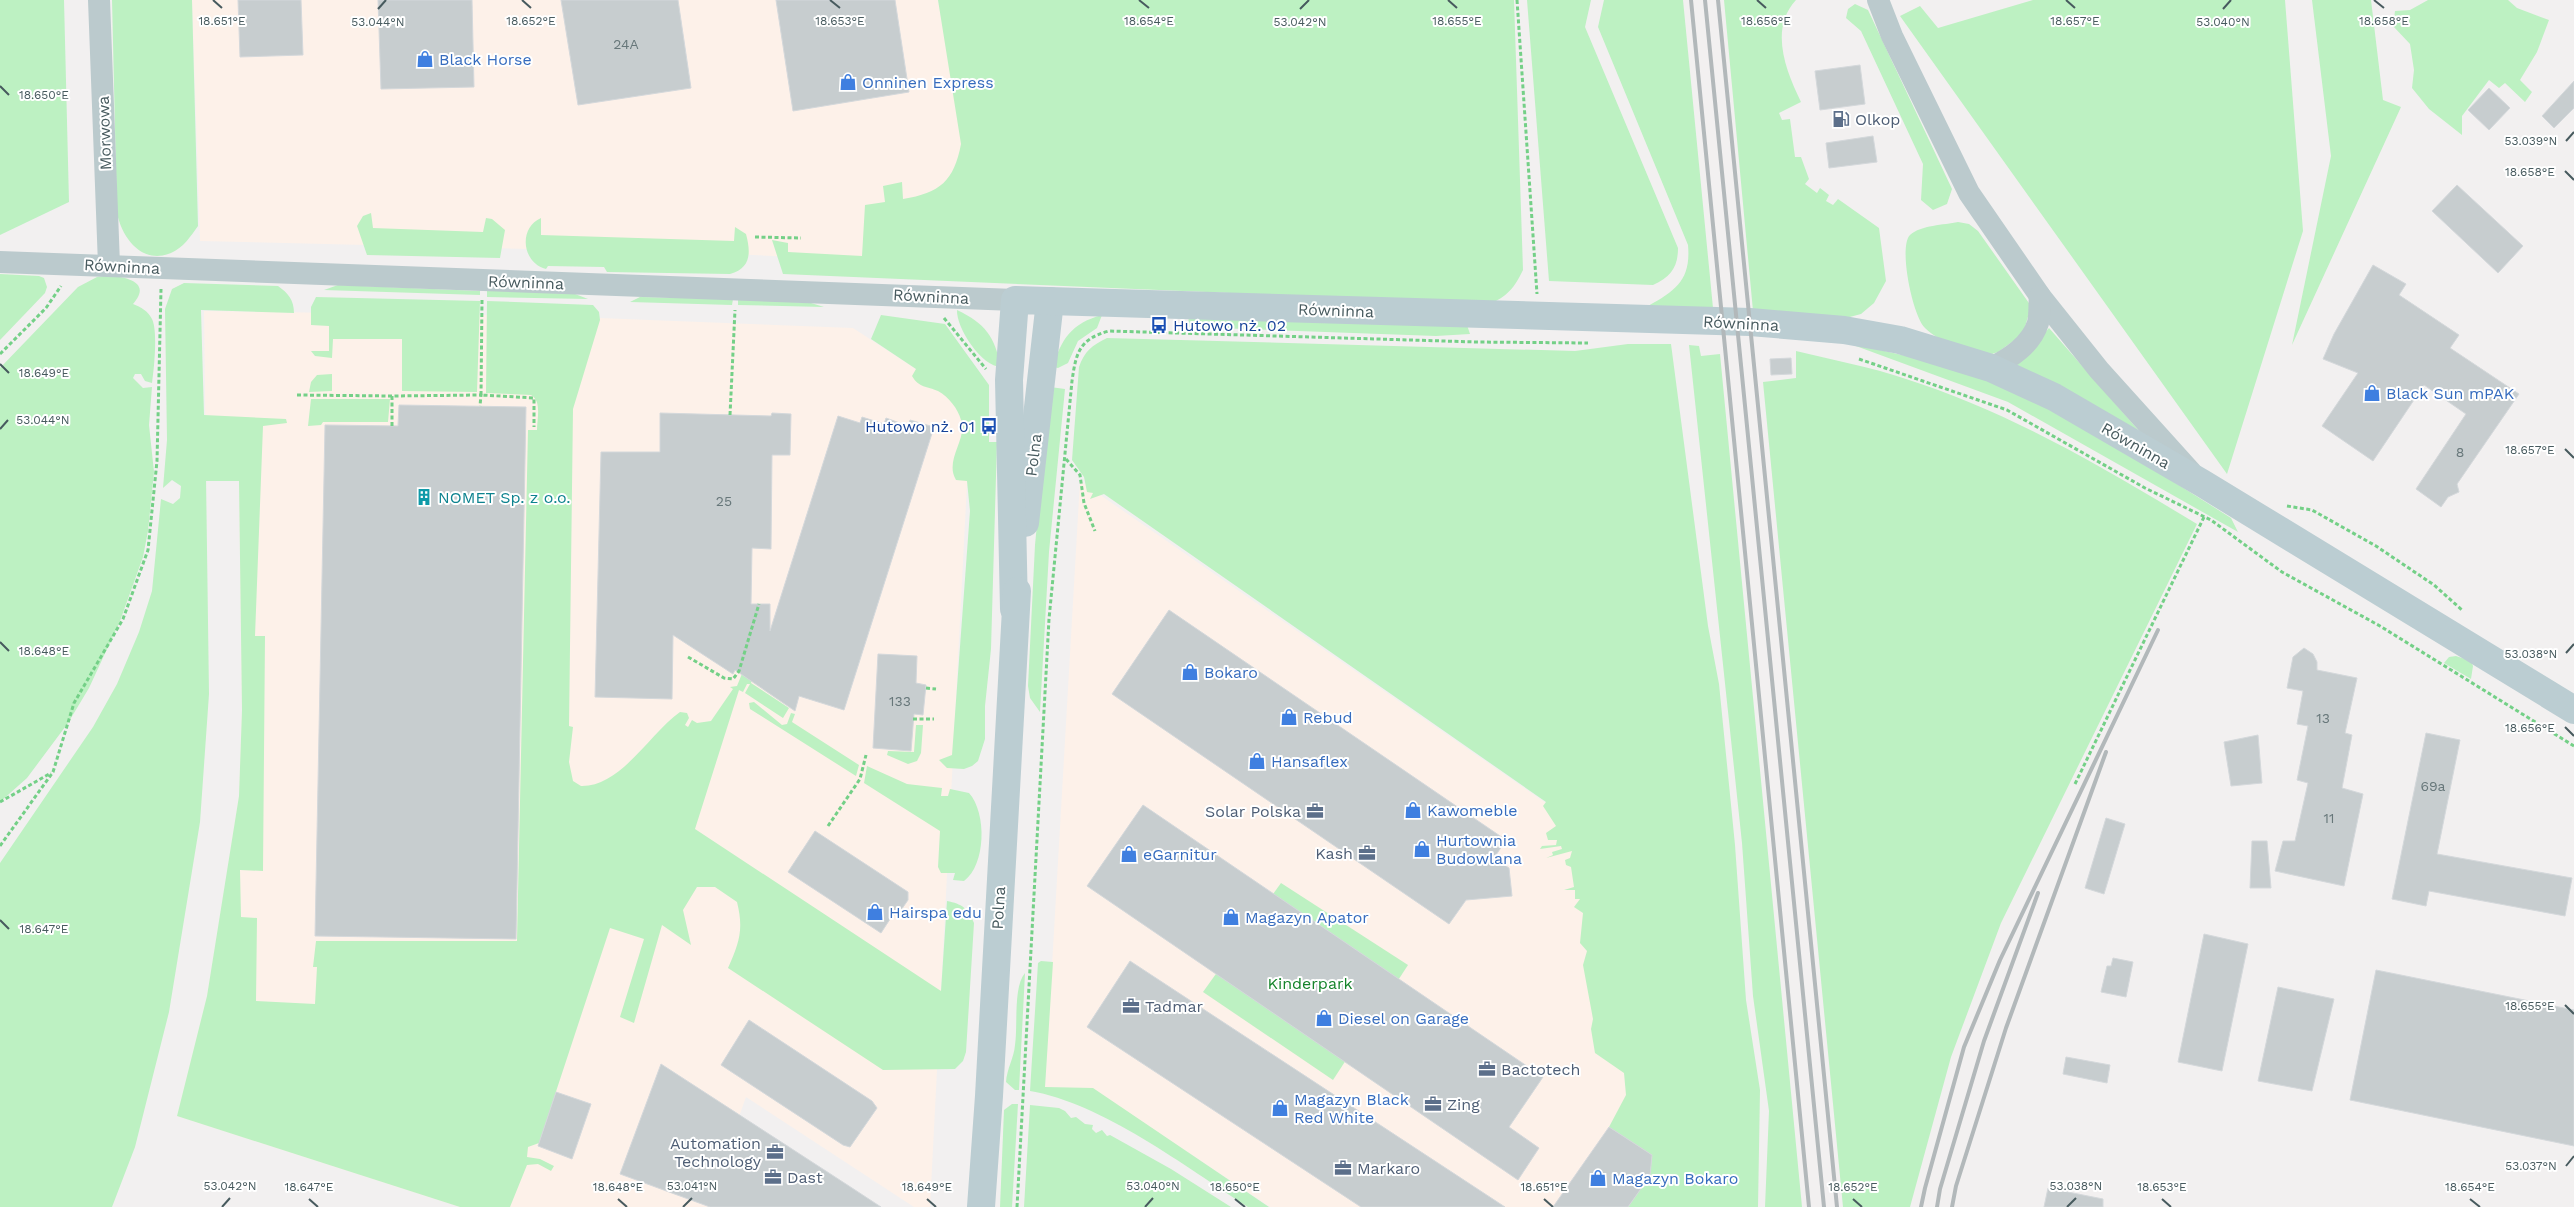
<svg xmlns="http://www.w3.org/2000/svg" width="2574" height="1207" font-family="'Work Sans',sans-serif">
  <rect width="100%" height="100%" fill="#f2f0f0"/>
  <!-- commercial -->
  <g fill="#fdf1e9">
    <polygon points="192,0 938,0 969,177 874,261 731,254 200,241"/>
    <polygon points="204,311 548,316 853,328 971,405 930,1207 914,1207 746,1097 707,1207 460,1207 177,1116 207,996 224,892 239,796 242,711 239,481 206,481"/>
    <polygon points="1080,481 1582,828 1627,1073 1673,1207 1270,1207 1093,1089 1045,1087"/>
  </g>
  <!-- green -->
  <g fill="#bdf1c2">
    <polygon points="0,0 64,0 69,202 0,235"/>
    <path d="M112 0H192L198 226C191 236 183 248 171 253 142 265 122 238 117 213Z"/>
    <path d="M938 0H1514L1523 270C1515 287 1507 297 1489 304L783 274 772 240 788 243V252L862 256 865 205 885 202 883 186 902 182 903 199C940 193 954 181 961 144Z"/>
    <path d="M1527 0H1591L1585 27 1678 248C1678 267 1671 277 1653 285L1549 281Z"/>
    <path d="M1604 0H1683L1713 308 1648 306C1677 290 1691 279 1688 245L1598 27Z"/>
    <path d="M1724 0H1796C1769 29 1786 71 1801 102L1779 113 1782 120 1790 119 1795 157H1801L1809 179 1805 184 1817 193 1820 188 1829 195 1826 201 1833 205 1838 199 1879 228 1886 281 1874 303 1861 314 1846 318 1753 311Z"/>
    <polygon points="2033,0 2285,0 2303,231 2227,474 1900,16 1920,6 1938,28"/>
    <polygon points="2312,0 2371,0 2383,100 2401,107 2292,345 2331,156"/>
    <polygon points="2428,0 2508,0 2517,8 2549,20 2537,52 2520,80 2532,92 2525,102 2505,83 2499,88 2489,80 2462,116 2462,135 2429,109 2412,88 2414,70 2410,44 2393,26 2395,11 2410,10"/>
    <polygon points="1855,4 1868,10 1952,189 1947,204 1933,210 1921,200 1923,164 1861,31 1846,18 1848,9"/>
    <polygon points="371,213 373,228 483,232 486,218 492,219 505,230 500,258 367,255 357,226 363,216"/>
    <path d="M541 218V235L734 241 735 227 746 234C751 253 751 268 730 274L607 272 604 267 548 266 546 269C522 263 518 228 541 218Z"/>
    <path d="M1958 222 1969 224 1978 231 2031 306 2023 334 1998 352 1992 354C1969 348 1942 345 1925 328 1913 317 1898 247 1910 235 1921 225 1944 225 1958 222Z"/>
    <polygon points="0,274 39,276 44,278 47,287 45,293 0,340"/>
    <path d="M110 275C127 278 152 282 133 304 141 307 148 311 152 319 158 331 154 369 152 383L145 381 141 374H135L133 378 143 388 152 387 149 425 154 472 148 531 143 557 120 621 89 688 68 723 27 778 0 802V368L78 287 97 277Z"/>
    <path d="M184 283 278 286C288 293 294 300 294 313L201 310 204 415 286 419 287 423 263 426 255 636H265L263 871 240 870 241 917 257 918 256 1001 315 1004 317 967H313L316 941H517L528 430H537C537 419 542 401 531 395L486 393 487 301 593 305 599 312 600 320 573 409 569 726 573 727 569 762 573 781 581 786C621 787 650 733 680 712L687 713 689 718 685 725 688 727 692 720 697 723 711 721 733 689 730 687 737 686 762 624 768 626 751 683 789 708 783 718 745 693 750 684H747L743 692 739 690 695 829 941 991 947 901C962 904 968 908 974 923L966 1052 963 1061 955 1069 883 1070 728 968C739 943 744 930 737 902L715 887H697L683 910 691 945 662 925 634 1023 620 1017 644 939 610 928 539 1143 528 1147 527 1157 540 1159 554 1166 551 1171 538 1164 527 1165 510 1207H460L177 1116 207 996 239 796 242 710 239 481H206V476L209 694 200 822 169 1012 135 1147 112 1207H0V863L93 727 117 684 139 632 152 591 161 499 173 504 180 498 181 486 172 480 163 488 167 440 165 309 172 289Z"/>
    <polygon points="338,285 480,291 480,295 324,290"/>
    <polygon points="487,290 575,294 588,299 487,297"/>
    <polygon points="316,297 480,301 477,392 402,391 402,339 333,339 332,358 315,356 311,351 329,351 329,326 311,325 311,307"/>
    <polygon points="640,297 733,299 732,305 630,302"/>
    <polygon points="738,299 811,303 824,307 738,305"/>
    <path d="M957 310C986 324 994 336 1001 367 982 367 956 328 957 310Z"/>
    <polygon points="1189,314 1467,325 1470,334 1436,336 1188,327"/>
    <path d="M881 315 945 324 989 385V442H997L991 649 985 706V739L978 761 972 766 964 769 947 768 939 760 952 755 970 511 967 481 956 480C944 460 968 439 961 420 958 409 949 397 938 391 927 386 919 388 912 376L916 369 871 339Z"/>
    <path d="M1102 315 1097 328 1078 341 1068 363 1058 368 1053 367C1061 339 1072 323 1102 315Z"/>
    <polygon points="2049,328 2140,432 2015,367"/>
    <path d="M1107 338 1575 351 1628 344H1671L1708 626 1719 684 1735 845 1746 1000 1760 1090 1758 1207H1628L1650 1176 1652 1155 1609 1127 1626 1095 1624 1073 1595 1053 1591 1029 1593 1019 1583 965 1587 951 1580 943 1583 913 1574 907 1580 899H1575V890H1564L1574 887 1571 867 1566 865 1565 860 1570 858 1572 851 1546 858 1553 855 1552 852 1562 849 1561 846 1540 849 1542 846 1556 845 1557 840H1548L1546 833 1556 826 1543 806 1546 802 1104 494 1090 499 1093 493 1087 492 1084 477 1072 460 1079 367C1084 352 1092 345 1107 338Z"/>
    <polygon points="1845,342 1959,368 2063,412 2231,518 2238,532 2008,402"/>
    <polygon points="1689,345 1699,346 1701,356 1720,354 1802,1207 1765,1207 1769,1111 1753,996 1742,843"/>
    <path d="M1796 351C1833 360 1871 367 1906 379 2010 412 2104 468 2197 524L2001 923 1951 1057 1910 1207H1843L1763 382 1796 378Z"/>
    <polygon points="332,374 332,391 309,392 311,382 317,375"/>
    <polygon points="1050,387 1065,389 1049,552 1040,712 1030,698 1028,686 1035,545"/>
    <polygon points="311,399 390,399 388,422 323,422 321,425 308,426"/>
    <polygon points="2456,656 2471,661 2473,666 2471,679 2444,663 2449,657"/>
    <polygon points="754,702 782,725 787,724 791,713 795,714 792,722 859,765 856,776 750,709 749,703"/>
    <polygon points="916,725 923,725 921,753 917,761 908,764 887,755 888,751 914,752"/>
    <path d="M867 766 907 784 942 788 941 796H948L950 789 969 793C987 813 986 865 964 881L953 880 955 873H941L938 867 940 831 864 783Z"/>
    <polygon points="1281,883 1408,965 1333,1080 1203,992"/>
    <path d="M1041 961 1053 962 1045 1087 1093 1088 1269 1207H1248C1186 1167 1102 1103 1030 1091L1038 963Z"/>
    <path d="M1025 973 1019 1090H1015L1006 1082C1007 1068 1014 1058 1015 1045 1018 1026 1013 987 1025 973Z"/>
    <polygon points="1012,1104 1018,1104 1012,1207 1000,1207 1004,1110"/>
    <polygon points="1030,1105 1059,1108 1065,1111 1071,1118 1076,1117 1085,1124 1093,1125 1092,1129 1096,1133 1102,1130 1107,1136 1110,1135 1171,1169 1231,1207 1024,1207"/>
  </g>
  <!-- building -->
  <g fill="#c7cdcf" stroke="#d4d8db">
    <polygon points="238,0 301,0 303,55 240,57"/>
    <polygon points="378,0 472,0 474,87 381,89"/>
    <polygon points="561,0 678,0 691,88 578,105"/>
    <polygon points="776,0 895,0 909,92 793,111"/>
    <polygon points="1860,65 1865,104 1820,110 1815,71"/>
    <polygon points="2574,81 2574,108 2554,128 2542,116"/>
    <polygon points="2489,88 2510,108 2489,130 2468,110"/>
    <polygon points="1873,136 1877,162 1829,168 1826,143"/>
    <polygon points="2457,185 2523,246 2498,273 2432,211"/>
    <polygon points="2373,265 2406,284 2399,295 2459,335 2450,348 2519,394 2457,484 2459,492 2448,497 2441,507 2416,489 2466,414 2424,385 2373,461 2322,426 2358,373 2323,359 2334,334"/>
    <polygon points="1791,358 1792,374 1771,375 1770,359"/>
    <polygon points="399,405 526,407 516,939 315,936 325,425 398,426"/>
    <polygon points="660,413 771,416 772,413 791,414 790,455 772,455 771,549 752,548 751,604 770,604 770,631 838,416 860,423 862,417 884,424 886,418 908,426 910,420 934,427 844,710 799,696 795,711 735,670 733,674 673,635 672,699 595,697 601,452 660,452"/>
    <polygon points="1169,610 1506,840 1494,858 1509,868 1512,896 1466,900 1449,924 1112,694"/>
    <polygon points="2304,648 2313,654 2317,662 2317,670 2357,678 2345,733 2352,735 2342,788 2363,794 2344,886 2275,871 2283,841 2295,841 2308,783 2297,780 2308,726 2297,724 2303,691 2287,688 2293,657"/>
    <polygon points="878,654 917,656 916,683 926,685 923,715 914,714 911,751 873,748"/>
    <polygon points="2426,733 2460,740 2437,854 2572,878 2565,916 2429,891 2426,906 2392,899"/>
    <polygon points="2258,735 2262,783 2231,786 2224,742"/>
    <polygon points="1143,805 1543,1077 1509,1127 1539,1148 1518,1180 1087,886"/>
    <polygon points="2106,818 2125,824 2104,894 2085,888"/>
    <polygon points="815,831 908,892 908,900 899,913 892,916 881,933 788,872"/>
    <polygon points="2252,841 2267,841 2271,888 2250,888"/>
    <polygon points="2204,934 2248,944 2222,1071 2178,1062"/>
    <polygon points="2113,958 2133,962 2126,997 2101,992 2107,966 2111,966"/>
    <polygon points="1130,961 1505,1207 1361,1207 1087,1027"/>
    <polygon points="2376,970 2574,1010 2574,1146 2350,1100"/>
    <polygon points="2278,987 2334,999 2312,1091 2258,1081"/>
    <polygon points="749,1020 872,1101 877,1108 850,1147 843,1145 721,1065"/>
    <polygon points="2066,1057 2110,1065 2107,1083 2063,1074"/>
    <polygon points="661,1064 849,1186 881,1207 710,1207 620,1174"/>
    <polygon points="556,1092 591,1104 572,1159 538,1146"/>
    <polygon points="1609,1127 1652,1155 1650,1176 1628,1207 1553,1207"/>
    <polygon points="2048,1188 2103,1199 2103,1207 2044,1207"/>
  </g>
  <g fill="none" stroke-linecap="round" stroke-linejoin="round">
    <!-- path -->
    <g stroke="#74d087" stroke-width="3" stroke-dasharray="4 2.5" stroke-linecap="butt">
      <polyline points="1517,0 1537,294"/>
      <polyline points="755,237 801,238"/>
      <polyline points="482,300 481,395 534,398 534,427"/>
      <polyline points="944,318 986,369"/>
      <polyline points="0,354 46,308 61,286"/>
      <polyline points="1859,359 2007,410 2145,488 2211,520 2282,572 2380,626 2574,746"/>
      <polyline points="297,395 392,396"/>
      <polyline points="730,415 735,310"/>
      <polyline points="392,426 392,396 481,395 480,406"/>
      <polyline points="1066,459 1080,475 1084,503 1095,531"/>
      <polyline points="2287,506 2312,510 2376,546 2434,585 2462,610"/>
      <polyline points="688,657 724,678 733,679 739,671 759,604"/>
      <polyline points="926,688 936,689"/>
      <polyline points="913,719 934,719"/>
      <polyline points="2075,784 2204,517"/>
      <polyline points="0,802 51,773"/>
      <polyline points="828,826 860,779 866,755"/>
      <polyline points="0,846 53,772 74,703 123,619 148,550 157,461 161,289"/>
      <path d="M1017 1207 1049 619 1072 381C1076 353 1079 339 1109 331L1477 342 1588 343"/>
    </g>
    <!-- street -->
    <g stroke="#bbcacd" stroke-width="22">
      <polyline points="99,0 109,265"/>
      <polyline points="1878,0 1892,36 1969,193 2040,296 2099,370 2191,472"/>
      <polyline points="0,262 1015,300"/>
      <path d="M1991 368C2010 358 2031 345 2038 323 2040 315 2039 305 2040 296"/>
    </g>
    <!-- secondary -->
    <g stroke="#bbcdd2" stroke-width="28">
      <polyline points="1025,523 1050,301"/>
      <polyline points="1014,609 1009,380 1015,300 1750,322 1844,330 1900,340 1991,368 2054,397 2202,483 2574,710"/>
      <polyline points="981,1207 989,1096 1017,591"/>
    </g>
    <!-- rail -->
    <g stroke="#b2b8ba" stroke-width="4">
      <polyline points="1691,0 1809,1207"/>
      <polyline points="1705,0 1824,1207"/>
      <polyline points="1718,0 1837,1207"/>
      <polyline points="1921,1207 1925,1188 1964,1047 2000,960 2158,630"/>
      <polyline points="1937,1207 1940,1189 1984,1041 2038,893"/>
      <polyline points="1952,1207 1956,1186 2006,1028 2106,752"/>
    </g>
  </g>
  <!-- ticks -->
  <path fill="none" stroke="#475a5e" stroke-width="2" d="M213 0 222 8M522 0 531 8M830 0 840 8M1139 0 1149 8M1448 0 1457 8M1757 0 1766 8M2066 0 2075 8M2374 0 2384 8M378 9 386 0M1300 9 1309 0M2223 9 2231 0M0 86 9 95M2566 141 2574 132M2565 171 2574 180M0 364 9 373M0 429 8 420M2565 449 2574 458M0 642 9 651M2566 653 2574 644M2565 727 2574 736M0 920 9 929M2565 1005 2574 1014M2566 1166 2574 1156M309 1199 318 1207M618 1199 627 1207M927 1199 936 1207M1235 1199 1245 1207M1544 1199 1553 1207M1853 1199 1862 1207M2162 1199 2171 1207M2470 1199 2480 1207M222 1207 230 1198M683 1207 692 1198M1145 1207 1153 1198M2067 1207 2076 1198"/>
  <!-- icons -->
  <defs>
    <g id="shop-bare" transform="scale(1.35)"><path d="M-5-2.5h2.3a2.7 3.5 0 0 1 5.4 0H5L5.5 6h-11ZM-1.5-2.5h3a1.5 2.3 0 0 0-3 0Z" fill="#3f7fe0" stroke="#fff" stroke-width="2.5" paint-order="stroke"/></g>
    <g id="fuel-bare" transform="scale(1.35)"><path d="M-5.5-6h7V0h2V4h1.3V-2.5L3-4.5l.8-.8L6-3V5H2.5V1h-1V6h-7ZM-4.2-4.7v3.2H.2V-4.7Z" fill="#5c6f8a" stroke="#fff" stroke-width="2.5" paint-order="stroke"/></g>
    <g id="bus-bare" transform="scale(1.35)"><path d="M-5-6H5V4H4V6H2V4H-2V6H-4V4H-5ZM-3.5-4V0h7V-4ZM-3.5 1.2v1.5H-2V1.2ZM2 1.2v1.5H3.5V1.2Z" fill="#1a4fb4" stroke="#fff" stroke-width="2.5" paint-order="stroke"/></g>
    <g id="building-bare" transform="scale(1.35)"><path d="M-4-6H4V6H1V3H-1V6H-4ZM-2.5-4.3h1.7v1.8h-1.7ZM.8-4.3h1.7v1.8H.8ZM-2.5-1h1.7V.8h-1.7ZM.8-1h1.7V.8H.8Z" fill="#0f9aa8" stroke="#fff" stroke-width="2.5" paint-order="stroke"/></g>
    <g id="office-bare" transform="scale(1.35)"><path d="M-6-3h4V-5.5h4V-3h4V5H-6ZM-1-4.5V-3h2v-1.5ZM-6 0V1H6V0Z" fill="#5c6f8a" stroke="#fff" stroke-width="2.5" paint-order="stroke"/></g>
  </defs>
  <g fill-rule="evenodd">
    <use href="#shop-bare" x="425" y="59"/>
    <use href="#shop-bare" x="848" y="82"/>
    <use href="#fuel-bare" x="1841" y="119"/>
    <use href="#bus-bare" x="1159" y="325"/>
    <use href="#shop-bare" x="2372" y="393"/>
    <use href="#bus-bare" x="989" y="426"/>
    <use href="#building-bare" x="424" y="497"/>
    <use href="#shop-bare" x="1190" y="672"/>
    <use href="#shop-bare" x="1289" y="717"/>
    <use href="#shop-bare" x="1257" y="761"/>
    <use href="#shop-bare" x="1413" y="810"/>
    <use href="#office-bare" x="1315" y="811"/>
    <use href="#shop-bare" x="1422" y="849"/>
    <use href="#office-bare" x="1367" y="853"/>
    <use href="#shop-bare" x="1129" y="854"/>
    <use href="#shop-bare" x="875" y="912"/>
    <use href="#shop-bare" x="1231" y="917"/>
    <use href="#office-bare" x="1131" y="1006"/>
    <use href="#shop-bare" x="1324" y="1018"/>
    <use href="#office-bare" x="1487" y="1069"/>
    <use href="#office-bare" x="1433" y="1104"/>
    <use href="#shop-bare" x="1280" y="1108"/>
    <use href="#office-bare" x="775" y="1152"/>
    <use href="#office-bare" x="1343" y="1168"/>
    <use href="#office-bare" x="773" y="1177"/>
    <use href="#shop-bare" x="1598" y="1178"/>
  </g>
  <g text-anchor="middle" stroke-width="4" stroke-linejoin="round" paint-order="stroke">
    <!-- number labels -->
    <g font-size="14" fill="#67777a">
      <text x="626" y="49">24A</text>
      <text x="2460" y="457">8</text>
      <text x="724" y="506">25</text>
      <text x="900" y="706">133</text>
      <text x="2323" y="723">13</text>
      <text x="2433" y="791">69a</text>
      <text x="2329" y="823">11</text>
    </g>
    <!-- shop labels -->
    <g font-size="16" fill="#366cbe" stroke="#fff" text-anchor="start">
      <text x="439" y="65">Black Horse</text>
      <text x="862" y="88">Onninen Express</text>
      <text x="2386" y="399">Black Sun mPAK</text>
      <text x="1204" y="678">Bokaro</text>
      <text x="1303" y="723">Rebud</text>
      <text x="1271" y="767">Hansaflex</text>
      <text x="1427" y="816">Kawomeble</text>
      <text x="1436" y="846">Hurtownia<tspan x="1436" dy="18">Budowlana</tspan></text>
      <text x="1143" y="860">eGarnitur</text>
      <text x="889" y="918">Hairspa edu</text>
      <text x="1245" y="923">Magazyn Apator</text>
      <text x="1338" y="1024">Diesel on Garage</text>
      <text x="1294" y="1105">Magazyn Black<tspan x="1294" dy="18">Red White</tspan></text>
      <text x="1612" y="1184">Magazyn Bokaro</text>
    </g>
    <!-- service labels -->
    <g font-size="16" fill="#4e5e75" stroke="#fff" text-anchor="start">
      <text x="1855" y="125">Olkop</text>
      <text x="1301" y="817" text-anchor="end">Solar Polska</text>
      <text x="1353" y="859" text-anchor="end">Kash</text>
      <text x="1145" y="1012">Tadmar</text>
      <text x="1501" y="1075">Bactotech</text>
      <text x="1447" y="1110">Zing</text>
      <text x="761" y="1149" text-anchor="end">Automation<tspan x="761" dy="18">Technology</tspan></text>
      <text x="1357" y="1174">Markaro</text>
      <text x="787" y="1183">Dast</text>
    </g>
    <!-- street labels -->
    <g font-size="16" fill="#475a5e" stroke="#fff">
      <text transform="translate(104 133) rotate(-92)" y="6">Morwowa</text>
      <text transform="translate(122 266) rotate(3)" y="6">Równinna</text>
      <text transform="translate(526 282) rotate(2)" y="6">Równinna</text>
      <text transform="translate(931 296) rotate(3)" y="6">Równinna</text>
      <text transform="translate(1336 310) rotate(2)" y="6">Równinna</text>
      <text transform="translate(1741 323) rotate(3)" y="6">Równinna</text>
      <text transform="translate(2136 445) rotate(30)" y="6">Równinna</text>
      <text transform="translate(1033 455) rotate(-83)" y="6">Polna</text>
      <text transform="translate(998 908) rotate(-87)" y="6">Polna</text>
    </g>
    <!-- transit labels -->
    <g font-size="16" fill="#164399" stroke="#fff" text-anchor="start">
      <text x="1173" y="331">Hutowo nż. 02</text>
      <text x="975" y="432" text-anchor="end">Hutowo nż. 01</text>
    </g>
    <!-- culture labels -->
    <g font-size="16" fill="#0d838f" stroke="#fff" text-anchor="start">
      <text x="438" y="503">NOMET Sp. z o.o.</text>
    </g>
    <!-- park labels -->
    <g font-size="16" fill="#14832a" stroke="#fff">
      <text x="1310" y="989">Kinderpark</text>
    </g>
  </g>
  <g font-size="12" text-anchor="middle" fill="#475a5e" stroke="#fff" stroke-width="4" stroke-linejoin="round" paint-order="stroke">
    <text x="222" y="25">18.651°E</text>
    <text x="531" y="25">18.652°E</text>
    <text x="840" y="25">18.653°E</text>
    <text x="1149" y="25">18.654°E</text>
    <text x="1457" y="25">18.655°E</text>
    <text x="1766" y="25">18.656°E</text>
    <text x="2075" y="25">18.657°E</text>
    <text x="2384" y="25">18.658°E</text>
    <text x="378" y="26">53.044°N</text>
    <text x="1300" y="26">53.042°N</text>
    <text x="2223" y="26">53.040°N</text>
    <text x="44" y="99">18.650°E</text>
    <text x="2531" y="145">53.039°N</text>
    <text x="2530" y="176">18.658°E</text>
    <text x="44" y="377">18.649°E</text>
    <text x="43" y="424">53.044°N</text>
    <text x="2530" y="454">18.657°E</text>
    <text x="44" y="655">18.648°E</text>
    <text x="2531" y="658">53.038°N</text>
    <text x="2530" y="732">18.656°E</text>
    <text x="44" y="933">18.647°E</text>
    <text x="2530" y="1010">18.655°E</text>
    <text x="2531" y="1170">53.037°N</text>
    <text x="230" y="1190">53.042°N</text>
    <text x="692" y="1190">53.041°N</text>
    <text x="1153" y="1190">53.040°N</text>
    <text x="2076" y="1190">53.038°N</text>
    <text x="309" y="1191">18.647°E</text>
    <text x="618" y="1191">18.648°E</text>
    <text x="927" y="1191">18.649°E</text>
    <text x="1235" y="1191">18.650°E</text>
    <text x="1544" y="1191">18.651°E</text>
    <text x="1853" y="1191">18.652°E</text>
    <text x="2162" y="1191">18.653°E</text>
    <text x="2470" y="1191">18.654°E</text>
  </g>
</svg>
